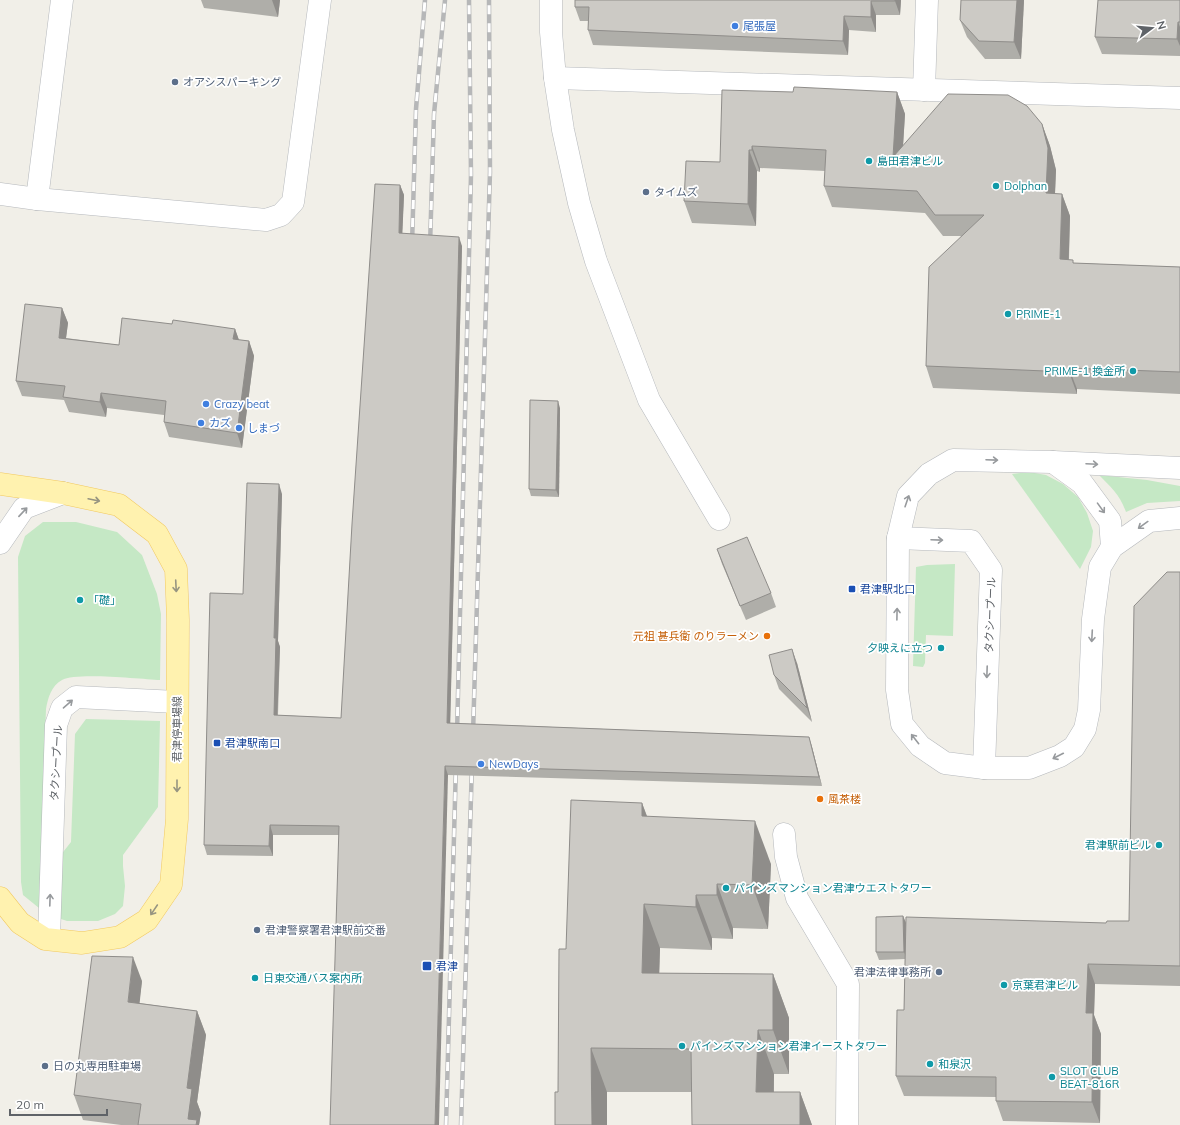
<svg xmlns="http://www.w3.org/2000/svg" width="1180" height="1125" font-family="Mulish,'Noto Sans JP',sans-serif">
  <rect width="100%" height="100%" fill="#f1efe8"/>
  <!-- green -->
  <g fill="#c5e8c5">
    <polygon points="1029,472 1046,475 1063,484 1078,497 1087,513 1093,531 1091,547 1080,569 1012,474"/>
    <path d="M1099 475 1147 480 1180 486V501L1147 503 1126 512C1120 495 1111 487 1099 475Z"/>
    <path d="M43 522H76L117 532 142 555 157 594 161 614 160 680C140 679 76 672 62 680 51 686 48 698 46 709L39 908 23 895 21 882 18 557 25 536Z"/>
    <polygon points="955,564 953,636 926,635 925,663 923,667 913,666 916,567 927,565"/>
    <polygon points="86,719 160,721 158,807 123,855 123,866 125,886 123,906 115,914 98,921 67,921 55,917 56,861 71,842 75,734"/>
  </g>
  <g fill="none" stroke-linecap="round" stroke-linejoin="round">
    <!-- minor casing -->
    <g stroke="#b5b8bc" stroke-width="23">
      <g id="minor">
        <polyline points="551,0 551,32 555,78 563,130 579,203 596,261 649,400 719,519"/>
        <polyline points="555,78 1180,98"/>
        <polyline points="924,90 927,0"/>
        <polyline points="0,194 37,199 266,220 281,215 293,202 320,0"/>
        <polyline points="37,199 62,0"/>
        <polyline points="1053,462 1082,483 1110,521 1112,547"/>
        <polyline points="1180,468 1053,462 953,460 929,474 908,496 898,538 897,690 902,724 920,746 945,763 984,768 1029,768 1060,756 1074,747 1085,729 1089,710 1093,619 1100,567 1112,547 1149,521 1180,518"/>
        <polyline points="898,538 971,541 991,570 984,768"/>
        <polyline points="0,543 24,508 63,493"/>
        <polyline points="784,834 786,857 797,898 848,984 847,1125"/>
        <polyline points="49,939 56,725 62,708 76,697 177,702"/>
      </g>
    </g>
    <!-- major casing -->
    <g stroke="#f2c960" stroke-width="23">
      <polyline id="major" points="0,484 63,493 119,505 157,534 176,569 178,620 177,819 171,885 147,920 120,937 82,943 45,939 20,923 0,898"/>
    </g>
    <!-- minor -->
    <use href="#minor" stroke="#fff" stroke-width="22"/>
    <!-- major -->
    <use href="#major" stroke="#fff2af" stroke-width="22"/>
    <!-- rail casing -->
    <g stroke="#b6b7b8" stroke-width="4.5">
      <g id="rail">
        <polyline points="412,245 416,109 425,0"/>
        <polyline points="430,246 434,114 445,0"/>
        <polyline points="457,734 471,175 469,0"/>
        <polyline points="473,734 490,172 489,0"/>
        <polyline points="446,1125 456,764"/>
        <polyline points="461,1125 472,764"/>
      </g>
    </g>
    <!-- rail -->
    <use href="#rail" stroke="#fff" stroke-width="3" stroke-dasharray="9" stroke-linecap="butt"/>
  </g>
  <!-- wall -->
  <g fill="#afaea9">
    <polygon points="201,0 280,0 278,17 204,8"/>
    <polygon points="575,0 901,0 900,15 876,15 876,32 849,30 848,55 593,45 588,30 588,21 580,21 575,7"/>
    <polygon points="961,0 1024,0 1021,59 985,59 967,37 960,20"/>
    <polygon points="1180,0 1180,56 1102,54 1095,37"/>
    <polygon points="793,92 897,92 905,114 903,146 1042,124 1050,146 1056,170 1055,194 1062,194 1070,216 1069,260 1074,263 1180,267 1180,394 1077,389 1077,394 933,388 926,366 961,236 943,236 925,213 832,207 824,186 825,171 760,168 760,172 757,171 756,226 692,223 684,201 720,162"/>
    <polygon points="400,185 404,195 402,233 462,246 450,723 809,737 812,747 822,786 448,775 339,835 273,835 273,856 207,855 204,845 243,594 282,494 278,641 280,647 278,715 341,718"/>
    <polygon points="62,308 68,323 66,338 119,345 172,324 235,329 239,340 249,341 254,356 242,448 169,437 164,422 164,415 107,408 106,417 69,412 64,400 22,396 16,381"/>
    <polygon points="560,408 559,497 531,496 529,489"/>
    <polygon points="717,549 771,593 776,607 746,620 722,564"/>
    <polygon points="1180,572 1180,986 1095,984 1094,1015 1101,1034 1100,1123 1003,1121 996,1101 996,1097 904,1096 896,1076 904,1010 905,959 879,960 876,952 903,916 906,923 1106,923 1129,921"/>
    <polygon points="797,663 812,722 779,689 774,675"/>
    <polygon points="642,803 647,816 771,864 768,929 733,928 733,939 712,938 712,950 660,948 659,973 773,974 789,1018 789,1074 774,1074 774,1092 800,1092 812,1125 692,1125 692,1092 607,1092 607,1125 555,1125 558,1092 566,949"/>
    <polygon points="142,981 139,1003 197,1011 206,1035 197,1102 201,1113 199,1125 121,1125 83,1120 74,1095"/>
  </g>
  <!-- shaded-wall -->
  <g fill="#8f8d8a">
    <polygon points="272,0 280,0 278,17"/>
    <polygon points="895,0 901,0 900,15 895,1"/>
    <polygon points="1017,0 1024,0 1021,59 1014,42"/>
    <polygon points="871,1 876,15 876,32 871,17"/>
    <polygon points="844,16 849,30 848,55 843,41"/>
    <polygon points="1178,22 1180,27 1180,46 1177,39"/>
    <polygon points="897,92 905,114 901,179 893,157"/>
    <polygon points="1042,124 1050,146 1056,170 1054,215 1046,193"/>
    <polygon points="752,146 760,168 760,172 752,150"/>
    <polygon points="749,150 757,171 756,226 748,204"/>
    <polygon points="400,185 404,195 402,242 399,233"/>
    <polygon points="1062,194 1070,216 1068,281 1060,259"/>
    <polygon points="459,237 462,246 450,732 447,723"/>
    <polygon points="62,308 68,323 64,353 59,338"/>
    <polygon points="235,329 240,343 233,339"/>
    <polygon points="249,341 254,356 242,448 237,433"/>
    <polygon points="1069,368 1077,389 1077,394 1069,372"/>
    <polygon points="101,393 107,408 106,417 100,402"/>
    <polygon points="558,401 560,408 559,497 556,490"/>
    <polygon points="279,484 282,494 278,641 280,647 277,724 274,715 274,638"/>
    <polygon points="792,649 797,663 812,722 807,708"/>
    <polygon points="809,737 812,747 822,786 819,777"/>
    <polygon points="445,766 448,775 439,1125 435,1125"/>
    <polygon points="642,803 658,847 642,816"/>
    <polygon points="755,821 771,864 768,929 752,885"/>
    <polygon points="270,825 273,835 273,856 269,846"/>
    <polygon points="717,884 733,928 733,939 717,895"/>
    <polygon points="696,895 712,938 712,950 696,907"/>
    <polygon points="644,904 660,948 658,1017 642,973"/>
    <polygon points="903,916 906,923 907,959 904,952"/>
    <polygon points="133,957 142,981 137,1027 128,1002"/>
    <polygon points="1088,964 1095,984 1094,1015 1101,1034 1100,1123 1092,1102 1086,1013"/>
    <polygon points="773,974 789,1018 789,1074 773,1030"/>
    <polygon points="197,1011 206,1035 197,1102 201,1113 199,1125 190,1125 188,1119 187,1088"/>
    <polygon points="758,1030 774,1074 773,1125 756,1092"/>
    <polygon points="591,1048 607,1092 607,1125 592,1125"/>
    <polygon points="800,1092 812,1125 800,1125"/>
  </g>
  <!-- building -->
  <g fill="#cccac5" stroke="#8f8d8a">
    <polygon points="575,0 895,0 895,1 871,1 871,17 844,16 843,41 588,30 589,7 575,7"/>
    <polygon points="961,0 1017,0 1014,42 979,41 960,20"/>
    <polygon points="1098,0 1180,0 1180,22 1178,22 1177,39 1095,37"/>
    <polygon points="794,87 897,92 893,157 948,94 1008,95 1027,106 1042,124 1048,148 1046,193 1062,194 1060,259 1073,260 1073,263 1180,267 1180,372 1069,368 1069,372 926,366 929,267 984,215 935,215 917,191 824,186 826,150 752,146 752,150 749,150 748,204 684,201 686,161 720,162 722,90 793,92"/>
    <polygon points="375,184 400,185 399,233 459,237 447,723 809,737 819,777 445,766 435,1125 330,1125 339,826 270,825 269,846 204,845 210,593 243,594 247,483 279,484 274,638 276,638 274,715 341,718 352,524"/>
    <polygon points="25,304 62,308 59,338 119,345 122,318 172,324 173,320 235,329 233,339 249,341 237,433 164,422 166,401 101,393 100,402 63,397 65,386 16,381"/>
    <polygon points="530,400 558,401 556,490 529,489"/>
    <polygon points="747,537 771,593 740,606 717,549"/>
    <polygon points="1167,572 1180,572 1180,966 1088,964 1086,1013 1093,1013 1092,1102 996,1101 996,1077 896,1076 897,1010 904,1010 906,917 1106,923 1107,921 1129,921 1134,606"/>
    <polygon points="792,649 807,708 774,675 769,655"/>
    <polygon points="571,800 642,803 642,816 755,821 752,885 717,884 717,895 696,895 696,907 644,904 642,973 773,974 773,1030 758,1030 756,1092 800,1092 800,1125 692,1125 691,1049 591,1048 592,1125 555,1125 555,1092 558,1092 559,949 566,949"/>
    <polygon points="903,916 904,952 876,952 876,917"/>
    <polygon points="92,956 133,957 128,1002 197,1011 187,1088 192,1089 188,1119 197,1120 196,1125 138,1125 141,1104 74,1095"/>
  </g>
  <!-- one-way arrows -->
  <defs><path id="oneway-shaft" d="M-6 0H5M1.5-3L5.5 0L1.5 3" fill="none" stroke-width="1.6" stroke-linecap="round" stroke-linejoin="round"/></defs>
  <g stroke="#979a9d">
    <use href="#oneway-shaft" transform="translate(992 460) rotate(2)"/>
    <use href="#oneway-shaft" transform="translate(1092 464) rotate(3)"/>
    <use href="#oneway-shaft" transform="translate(907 501) rotate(-71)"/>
    <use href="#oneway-shaft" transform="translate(1101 508) rotate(54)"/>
    <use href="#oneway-shaft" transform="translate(23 512) rotate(-47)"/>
    <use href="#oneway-shaft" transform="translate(1143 525) rotate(144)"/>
    <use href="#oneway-shaft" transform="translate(937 540) rotate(2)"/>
    <use href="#oneway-shaft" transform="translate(897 614) rotate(-89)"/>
    <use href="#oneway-shaft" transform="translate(1092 636) rotate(93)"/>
    <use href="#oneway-shaft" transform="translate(987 672) rotate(92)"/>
    <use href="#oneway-shaft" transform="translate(68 704) rotate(-41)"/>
    <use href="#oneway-shaft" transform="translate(915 739) rotate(-128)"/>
    <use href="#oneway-shaft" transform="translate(1058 756) rotate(153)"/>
    <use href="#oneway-shaft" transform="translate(50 900) rotate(-88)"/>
  </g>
  <g stroke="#979581">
    <use href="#oneway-shaft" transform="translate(94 500) rotate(12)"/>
    <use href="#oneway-shaft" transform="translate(176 586) rotate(87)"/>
    <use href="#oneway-shaft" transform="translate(177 786) rotate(90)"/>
    <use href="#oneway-shaft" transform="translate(154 910) rotate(124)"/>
  </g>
  <!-- markers -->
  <g fill="#3f7fe0" stroke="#fff" stroke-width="1.5">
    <circle cx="735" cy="26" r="4"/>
    <circle cx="206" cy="404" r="4"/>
    <circle cx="201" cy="423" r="4"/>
    <circle cx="239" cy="428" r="4"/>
    <circle cx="481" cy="764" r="4"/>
  </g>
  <g fill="#5c6f8a" stroke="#fff" stroke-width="1.5">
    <circle cx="175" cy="82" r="4"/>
    <circle cx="646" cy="192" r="4"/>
    <circle cx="257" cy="930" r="4"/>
    <circle cx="939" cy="972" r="4"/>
    <circle cx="45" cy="1066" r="4"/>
  </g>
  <g fill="#0f9aa8" stroke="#fff" stroke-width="1.5">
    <circle cx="869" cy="161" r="4"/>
    <circle cx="996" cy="186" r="4"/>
    <circle cx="1008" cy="314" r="4"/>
    <circle cx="1133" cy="371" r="4"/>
    <circle cx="80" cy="600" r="4"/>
    <circle cx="941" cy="648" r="4"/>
    <circle cx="1159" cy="845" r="4"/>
    <circle cx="726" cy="888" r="4"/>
    <circle cx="255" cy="978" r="4"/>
    <circle cx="1004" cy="985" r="4"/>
    <circle cx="682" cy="1046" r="4"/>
    <circle cx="930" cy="1064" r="4"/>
    <circle cx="1052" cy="1077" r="4"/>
  </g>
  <g fill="#1a4fb4" stroke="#fff" stroke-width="1.5">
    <rect x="848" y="585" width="8" height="8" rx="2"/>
    <rect x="213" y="739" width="8" height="8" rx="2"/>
    <rect x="422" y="961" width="10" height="10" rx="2"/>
  </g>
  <g fill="#e8710a" stroke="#fff" stroke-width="1.5">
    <circle cx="767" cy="636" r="4"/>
    <circle cx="820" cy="799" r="4"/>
  </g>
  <g text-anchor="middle" stroke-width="3.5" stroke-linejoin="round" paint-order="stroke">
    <!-- shop labels -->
    <g font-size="11" fill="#366cbe" stroke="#fff" text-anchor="start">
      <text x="743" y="30">尾張屋</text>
      <text x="214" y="408">Crazy beat</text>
      <text x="209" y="427">カズ</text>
      <text x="247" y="432">しまづ</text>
      <text x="489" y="768">NewDays</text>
    </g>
    <!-- service labels -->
    <g font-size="11" fill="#4e5e75" stroke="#fff" text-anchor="start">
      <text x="183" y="86">オアシスパーキング</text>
      <text x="654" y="196">タイムズ</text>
      <text x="265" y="934">君津警察署君津駅前交番</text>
      <text x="931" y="976" text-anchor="end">君津法律事務所</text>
      <text x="53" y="1070">日の丸専用駐車場</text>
    </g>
    <!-- culture labels -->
    <g font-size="11" fill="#0d838f" stroke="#fff" text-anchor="start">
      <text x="877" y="165">島田君津ビル</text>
      <text x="1004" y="190">Dolphan</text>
      <text x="1016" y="318">PRIME-1</text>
      <text x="1125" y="375" text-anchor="end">PRIME-1 換金所</text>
      <text x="88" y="604">「礎」</text>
      <text x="933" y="652" text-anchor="end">夕映えに立つ</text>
      <text x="1151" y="849" text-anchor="end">君津駅前ビル</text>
      <text x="734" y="892">パインズマンション君津ウエストタワー</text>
      <text x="263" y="982">日東交通バス案内所</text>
      <text x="1012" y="989">京葉君津ビル</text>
      <text x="690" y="1050">パインズマンション君津イーストタワー</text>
      <text x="938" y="1068">和泉沢</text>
      <text x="1060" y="1075">SLOT CLUB<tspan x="1060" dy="13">BEAT-816R</tspan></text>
    </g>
    <!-- transit labels -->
    <g font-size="11" fill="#164399" stroke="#fff" text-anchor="start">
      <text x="860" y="593">君津駅北口</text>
      <text x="225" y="747">君津駅南口</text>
      <text x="436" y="970">君津</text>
    </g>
    <!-- street labels -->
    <g font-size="11" fill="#5f6368" stroke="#fff">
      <text transform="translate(990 615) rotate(-88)" y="4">タクシープール</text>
      <text transform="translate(177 729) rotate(-90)" y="4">君津停車場線</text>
      <text transform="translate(56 763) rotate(-87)" y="4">タクシープール</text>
    </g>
    <!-- food labels -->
    <g font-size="11" fill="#c56008" stroke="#fff" text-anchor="end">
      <text x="759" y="640">元祖 甚兵衛 のりラーメン</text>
      <text x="828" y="803" text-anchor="start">風茶楼</text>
    </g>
  </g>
  <!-- north arrow -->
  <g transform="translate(1152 28) rotate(74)" stroke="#ffffff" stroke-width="3" paint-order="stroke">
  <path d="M0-3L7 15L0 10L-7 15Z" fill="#5f6368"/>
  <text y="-6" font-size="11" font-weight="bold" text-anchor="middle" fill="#5f6368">N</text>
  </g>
  <!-- scale -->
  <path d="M10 1109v6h97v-6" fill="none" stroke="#5f6368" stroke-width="2"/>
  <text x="16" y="1109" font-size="12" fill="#5f6368" stroke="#ffffff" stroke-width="3" paint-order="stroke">20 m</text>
</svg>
